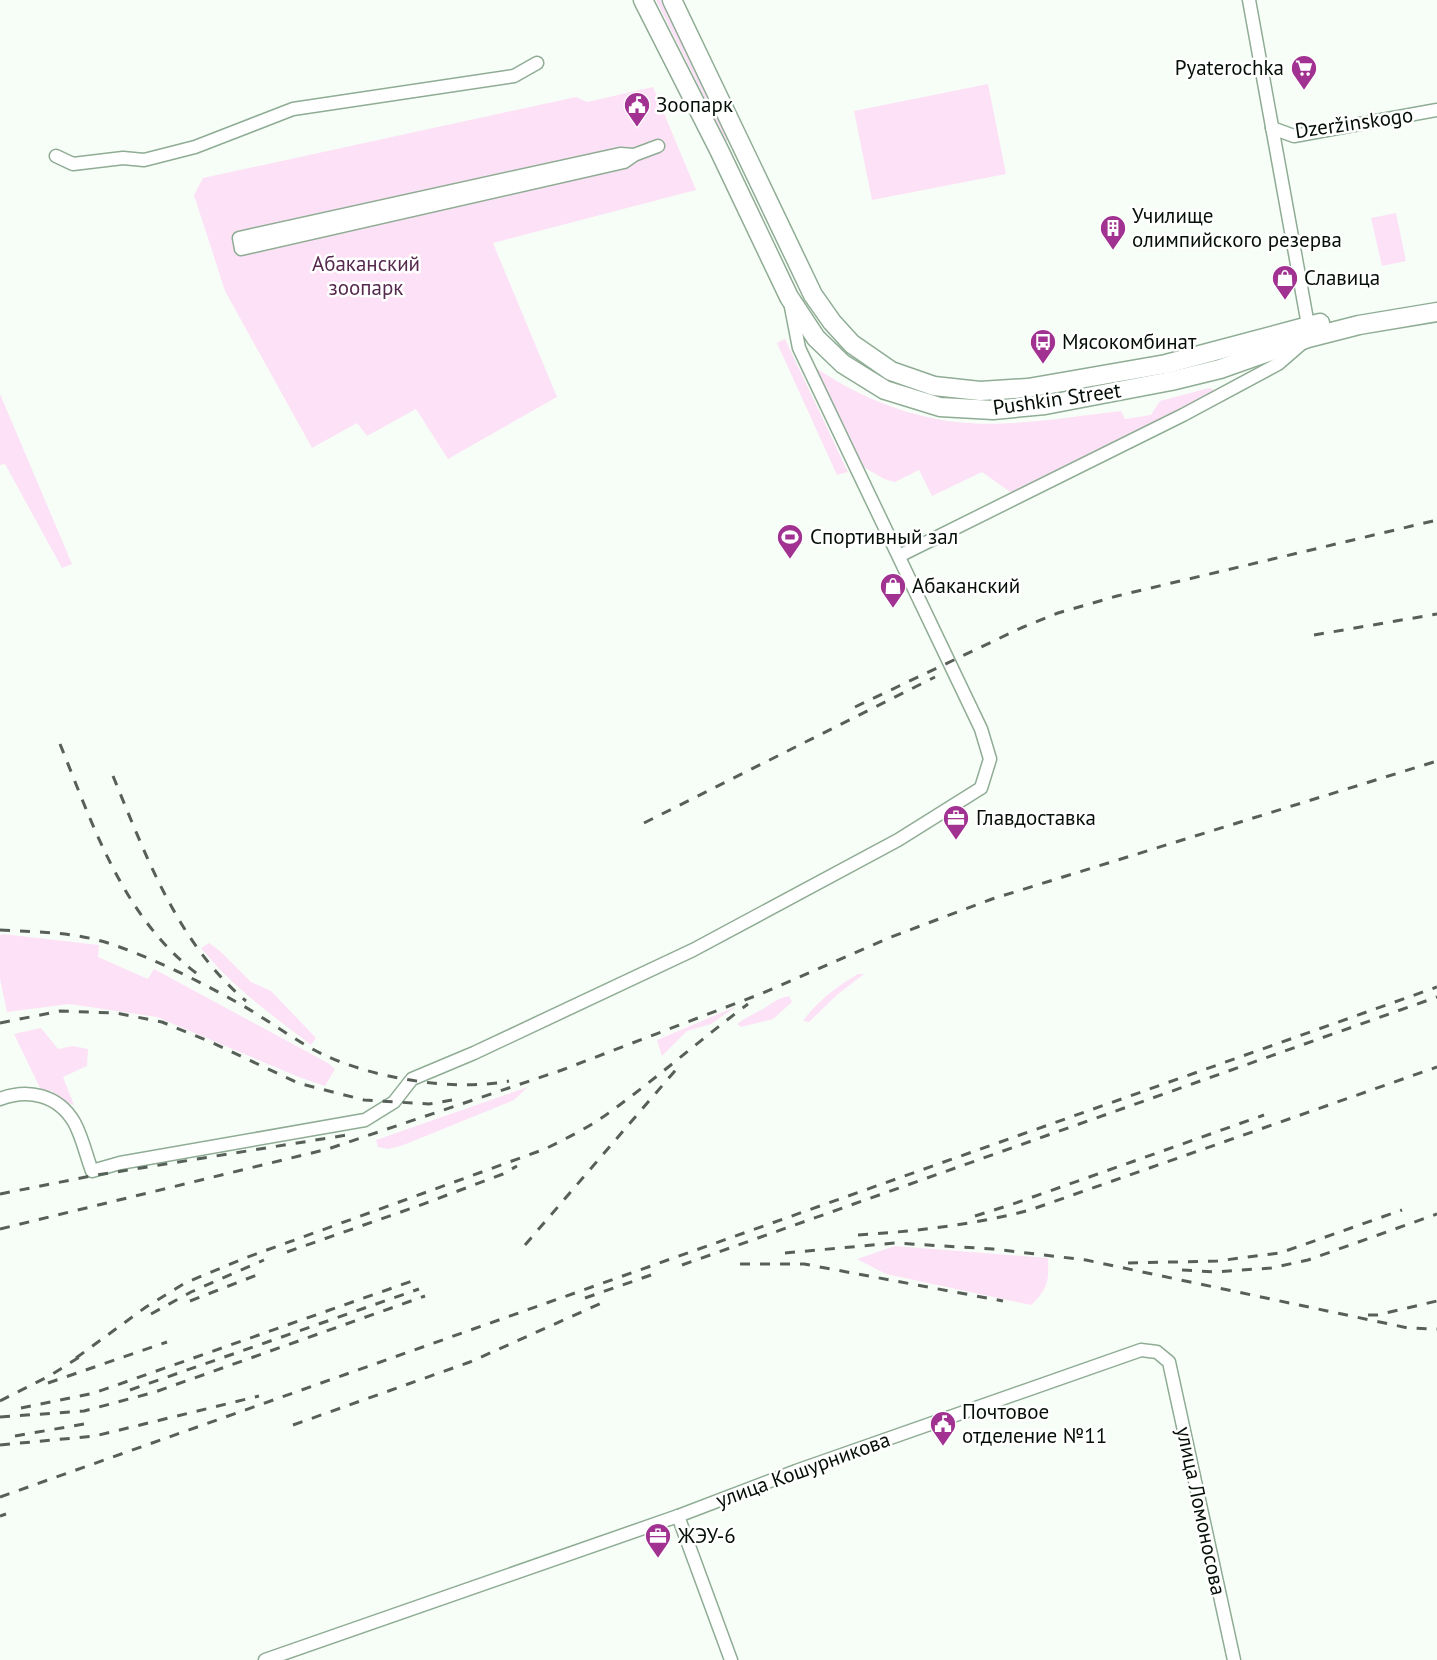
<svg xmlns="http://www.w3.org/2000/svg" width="1437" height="1660" font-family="'PT Sans',sans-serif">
  <rect width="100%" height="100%" fill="#f7fef8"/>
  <!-- green -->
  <g fill="#fde1f6">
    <polygon points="656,0 661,0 728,141 726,141"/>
    <polygon points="988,84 1006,174 872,200 854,111"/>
    <polygon points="653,87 696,190 493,243 557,397 448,459 416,409 367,436 357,423 312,448 225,291 194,195 203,178 576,97 587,102"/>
    <polygon points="1396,213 1406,261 1382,266 1371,218"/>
    <polygon points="785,339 848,472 837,475 777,343"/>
    <path d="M812 365C854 395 905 416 956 422 1010 428 1067 417 1121 411L1125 419 1151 415 1160 401 1209 388 1215 390 1214 394 1013 494 982 472 932 496 919 470 895 482 884 479 862 466Z"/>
    <polygon points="0,394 72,564 62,568 5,464 0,465"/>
    <polygon points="3,934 99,945 98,957 148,979 154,969 328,1063 335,1069 325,1086 296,1076 157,1017 69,1004 7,1012 0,979 0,935"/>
    <path d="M209 943 220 951 251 982 271 991 316 1038 311 1045C272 1015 232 987 201 948Z"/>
    <path d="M858 974H864L838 994 809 1022 803 1021C815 1003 839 985 858 974Z"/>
    <path d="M789 996 792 1002 773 1019 741 1027 737 1024C746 1017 754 1014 763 1009 773 1003 775 999 789 996Z"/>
    <polygon points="737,1006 711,1024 687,1031 662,1056 657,1040"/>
    <polygon points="41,1028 58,1049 73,1046 88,1049 87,1066 63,1077 74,1105 60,1101 52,1091 41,1090 14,1034"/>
    <polygon points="528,1087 514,1100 401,1146 388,1149 378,1147 376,1140"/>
    <path d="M895 1246 1048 1258C1049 1281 1048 1289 1031 1305L886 1274 857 1259Z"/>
  </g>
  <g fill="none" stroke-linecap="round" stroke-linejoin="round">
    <!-- street casing -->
    <g stroke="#8fac94" stroke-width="15">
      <g id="street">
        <polyline points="1272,128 1294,136 1437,110"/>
        <polyline points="634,155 624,162 241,249 239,238 620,154 634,155 658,146"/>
        <polyline points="56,156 73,164 123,158 144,160 195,147 293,109 514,76 537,63"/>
        <polyline points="899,556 1183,415 1278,364 1308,338 1308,325 1249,0"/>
        <path d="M0 1099C28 1088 58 1095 74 1122 82 1136 86 1155 92 1171L120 1163 365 1120 394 1102 412 1079 474 1053 693 950 898 840 981 788 990 759 981 729 799 348 791 307"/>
        <polyline points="678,1516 731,1660"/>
        <polyline points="265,1660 678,1516 796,1471 1141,1350 1157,1352 1169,1362 1234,1660"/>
      </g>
    </g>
    <!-- primary casing -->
    <g stroke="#8fac94" stroke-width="21">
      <g id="primary">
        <polyline points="643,0 719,150 789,297 816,338 843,364 885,390 940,407 993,410 1045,405 1171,381 1220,369 1308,338 1359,325 1437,312"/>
        <polyline points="672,0 813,295 832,322 852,344 891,371 934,386 980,391 1028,388 1166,364 1320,323"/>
      </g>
    </g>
    <!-- street -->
    <use href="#street" stroke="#fff" stroke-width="12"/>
    <!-- primary -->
    <use href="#primary" stroke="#fff" stroke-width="18"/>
    <!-- rail -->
    <g stroke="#576058" stroke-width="3" stroke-dasharray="10 10" stroke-linecap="butt">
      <polyline points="1314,635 1437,614"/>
      <polyline points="855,707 1021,628 1058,613 1117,596 1437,520"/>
      <path d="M60 744C94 828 125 923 203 978"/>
      <path d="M113 776C146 856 178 944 246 1001"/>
      <polyline points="644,823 935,677"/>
      <path d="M0 930C40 932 79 932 117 946 159 961 201 982 240 1004 268 1020 294 1040 322 1054 372 1078 454 1092 509 1081"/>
      <polyline points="0,1023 60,1011 116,1013 162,1022 213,1043 298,1083 364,1100 429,1104 452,1100"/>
      <polyline points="0,1194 91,1176 347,1135"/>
      <polyline points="975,1216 1013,1204 1264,1115"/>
      <polyline points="0,1229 328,1149 562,1070 763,993 891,937 992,899 1437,761"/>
      <path d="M858 1235C917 1231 973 1225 1030 1210L1437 1067"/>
      <polyline points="525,1245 680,1065"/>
      <polyline points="287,1252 418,1206 503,1174 517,1166"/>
      <polyline points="785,1253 895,1243 993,1249 1086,1260 1408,1328 1437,1329"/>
      <polyline points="1128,1263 1217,1261 1280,1253 1402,1210"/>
      <polyline points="740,1264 804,1264 1003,1301"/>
      <polyline points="682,1265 1437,997"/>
      <polyline points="1182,1270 1215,1272 1271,1268 1308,1260 1437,1214"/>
      <polyline points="585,1298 651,1275"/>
      <polyline points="190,1301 262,1273"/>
      <polyline points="151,1314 191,1292 264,1260"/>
      <polyline points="1368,1315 1377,1315 1437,1301"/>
      <path d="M76 1358 146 1307 185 1283 245 1258 545 1149C567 1138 590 1127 610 1112 657 1078 701 1039 748 1004"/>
      <polyline points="48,1383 167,1342"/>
      <polyline points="130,1390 419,1289"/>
      <polyline points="0,1401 51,1375 84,1354"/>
      <polyline points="21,1408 94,1393 415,1280"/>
      <polyline points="0,1417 84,1411 155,1392 425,1296"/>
      <polyline points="293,1425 470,1362 606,1301"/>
      <polyline points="15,1436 84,1424"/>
      <polyline points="0,1445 95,1436 259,1396"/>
      <polyline points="0,1497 1437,987"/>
      <polyline points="0,1516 6,1514"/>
    </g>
  </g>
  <!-- icons -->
  <defs>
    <g id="supermarket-pin" transform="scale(1.35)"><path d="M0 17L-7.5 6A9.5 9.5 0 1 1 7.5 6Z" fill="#a13291" stroke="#fff"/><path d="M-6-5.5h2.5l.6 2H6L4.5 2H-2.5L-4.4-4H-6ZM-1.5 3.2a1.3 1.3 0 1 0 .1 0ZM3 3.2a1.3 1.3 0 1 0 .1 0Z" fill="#fff"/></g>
    <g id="civic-pin" transform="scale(1.35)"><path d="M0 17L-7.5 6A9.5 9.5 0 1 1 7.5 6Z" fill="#a13291" stroke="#fff"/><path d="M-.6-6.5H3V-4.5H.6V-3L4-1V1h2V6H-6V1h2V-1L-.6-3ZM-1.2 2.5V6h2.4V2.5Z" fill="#fff"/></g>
    <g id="building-pin" transform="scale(1.35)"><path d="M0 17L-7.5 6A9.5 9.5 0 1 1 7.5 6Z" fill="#a13291" stroke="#fff"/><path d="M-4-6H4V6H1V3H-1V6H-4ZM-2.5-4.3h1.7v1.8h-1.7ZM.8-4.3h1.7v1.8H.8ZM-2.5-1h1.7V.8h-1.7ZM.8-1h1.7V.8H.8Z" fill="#fff"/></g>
    <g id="shop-pin" transform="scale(1.35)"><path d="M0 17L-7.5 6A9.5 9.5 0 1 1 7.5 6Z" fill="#a13291" stroke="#fff"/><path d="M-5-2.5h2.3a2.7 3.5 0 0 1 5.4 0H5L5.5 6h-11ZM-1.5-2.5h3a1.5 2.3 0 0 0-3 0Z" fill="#fff"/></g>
    <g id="bus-pin" transform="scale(1.35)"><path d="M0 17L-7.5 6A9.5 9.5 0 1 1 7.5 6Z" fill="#a13291" stroke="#fff"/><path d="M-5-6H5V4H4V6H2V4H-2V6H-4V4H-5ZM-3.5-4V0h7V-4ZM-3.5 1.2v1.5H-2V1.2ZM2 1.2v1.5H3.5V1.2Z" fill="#fff"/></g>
    <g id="stadium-pin" transform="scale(1.35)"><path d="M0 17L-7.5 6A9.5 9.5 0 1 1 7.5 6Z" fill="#a13291" stroke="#fff"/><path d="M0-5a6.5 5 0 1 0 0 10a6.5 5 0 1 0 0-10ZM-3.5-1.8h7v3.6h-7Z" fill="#fff"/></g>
    <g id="office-pin" transform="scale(1.35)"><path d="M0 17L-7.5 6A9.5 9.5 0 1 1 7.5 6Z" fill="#a13291" stroke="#fff"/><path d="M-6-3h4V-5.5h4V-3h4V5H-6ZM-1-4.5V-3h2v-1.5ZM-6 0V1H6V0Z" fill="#fff"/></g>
  </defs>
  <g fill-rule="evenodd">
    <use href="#supermarket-pin" x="1304" y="68"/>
    <use href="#civic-pin" x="637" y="105"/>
    <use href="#building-pin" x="1113" y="228"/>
    <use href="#shop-pin" x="1285" y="278"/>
    <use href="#bus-pin" x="1043" y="342"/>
    <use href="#stadium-pin" x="790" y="537"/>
    <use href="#shop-pin" x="893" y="586"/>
    <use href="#office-pin" x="956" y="818"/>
    <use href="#civic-pin" x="943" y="1424"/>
    <use href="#office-pin" x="658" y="1536"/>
  </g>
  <g text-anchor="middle" stroke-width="5" stroke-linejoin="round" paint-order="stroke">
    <!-- poi labels -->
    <g font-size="21" fill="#050f07" stroke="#fff" text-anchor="start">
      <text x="1284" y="75" text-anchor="end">Pyaterochka</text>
      <text x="656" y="112">Зоопарк</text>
      <text x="1132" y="223">Училище<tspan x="1132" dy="24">олимпийского резерва</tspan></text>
      <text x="1304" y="285">Славица</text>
      <text x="1062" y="349">Мясокомбинат</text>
      <text x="810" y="544">Спортивный зал</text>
      <text x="912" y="593">Абаканский</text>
      <text x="976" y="825">Главдоставка</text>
      <text x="962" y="1419">Почтовое<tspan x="962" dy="24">отделение №11</tspan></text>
      <text x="678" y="1543">ЖЭУ-6</text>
    </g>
    <!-- street labels -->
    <g font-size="21" fill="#050f07" stroke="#fff">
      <text transform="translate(1354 123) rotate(-8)" y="7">Dzeržinskogo</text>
      <text transform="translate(1057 399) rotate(-8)" y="7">Pushkin Street</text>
      <text transform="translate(803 1470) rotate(-20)" y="7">улица Кошурникова</text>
      <text transform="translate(1201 1511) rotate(78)" y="7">улица Ломоносова</text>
    </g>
    <!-- park labels -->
    <g font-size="21" fill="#562a4e" stroke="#fff">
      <text x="366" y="271">Абаканский<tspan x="366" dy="24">зоопарк</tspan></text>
    </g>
  </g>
</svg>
